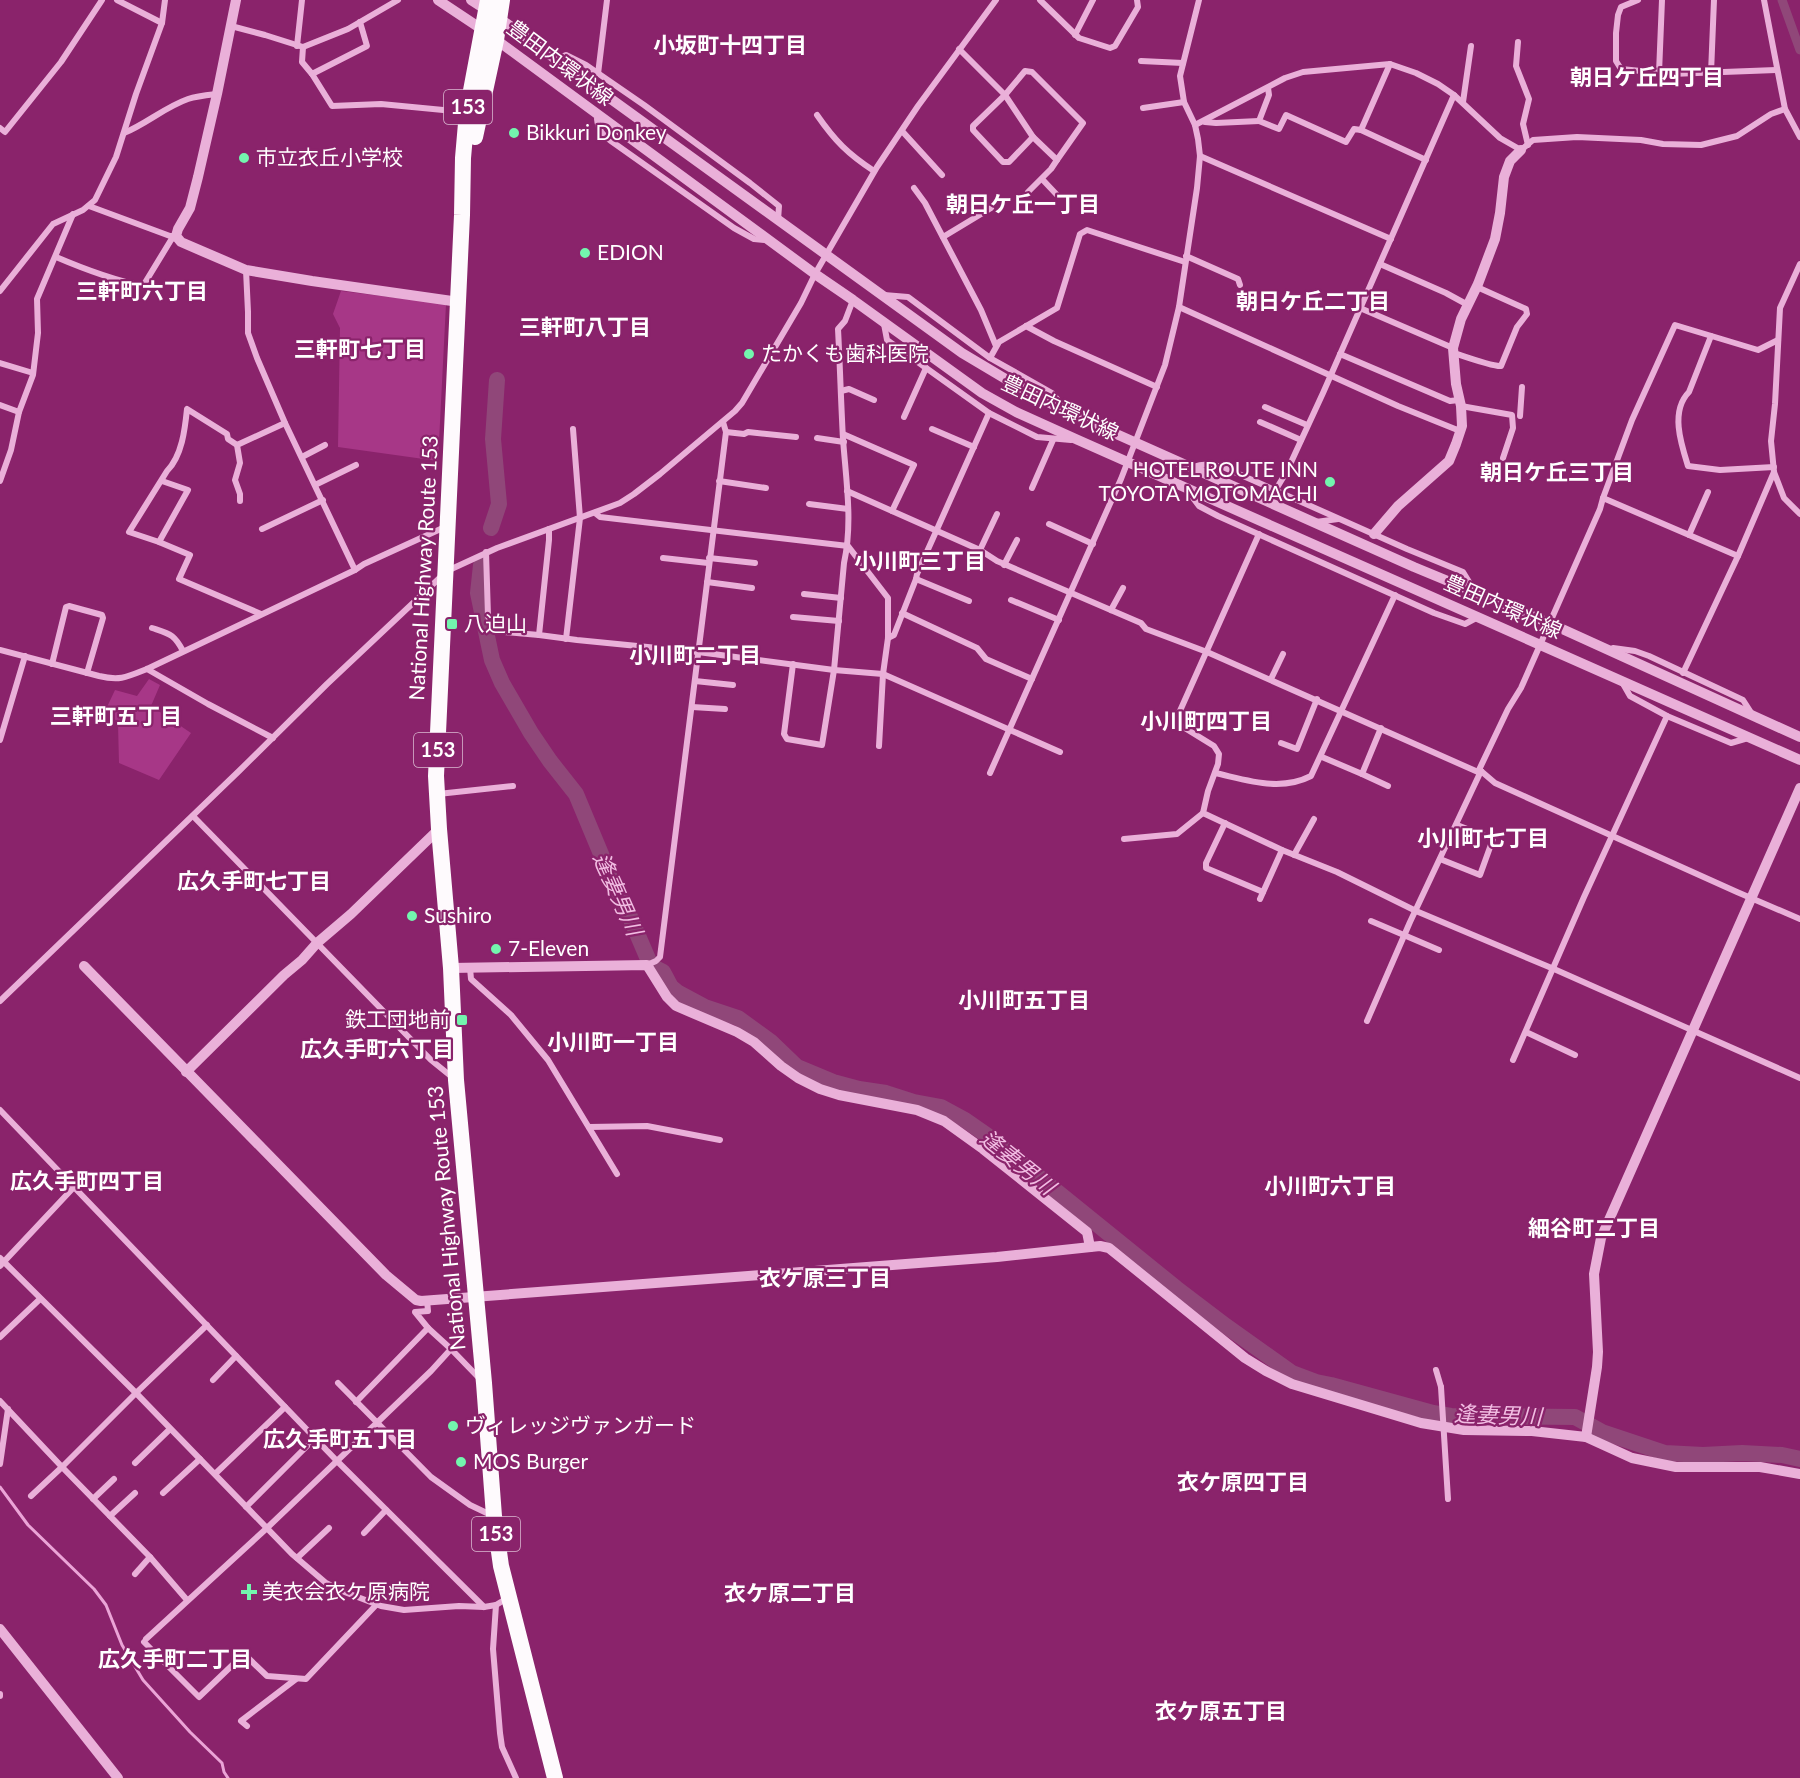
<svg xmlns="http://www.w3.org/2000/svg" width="1800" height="1778" font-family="Lato,'Noto Sans JP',sans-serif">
  <rect width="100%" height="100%" fill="#8a236b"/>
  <!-- green -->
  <g fill="#a73787">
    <polygon points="341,291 446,304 438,461 338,447 340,328 333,314"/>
    <polygon points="149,679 160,685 151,706 191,733 159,780 119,763 118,724 107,707 115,690 137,696"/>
  </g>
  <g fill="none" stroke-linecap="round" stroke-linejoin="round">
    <!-- stream -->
    <polyline stroke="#eba4d7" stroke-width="3" points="0,1487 28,1525 94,1589 106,1605 122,1645 143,1680 190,1732 222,1763 224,1772 228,1778"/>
    <!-- canal -->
    <polyline stroke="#904779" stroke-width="9" points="1782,0 1800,50"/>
    <!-- river -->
    <g stroke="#904779" stroke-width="16">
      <polyline points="491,528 499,504 493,439 497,380"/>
      <polyline points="481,565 478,593 492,660 502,683 531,733 550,761 576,794 601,854 608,874 627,910 651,966 663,972 671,987 677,992 705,1007 738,1018 771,1042 797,1067 833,1082 859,1089 886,1093 914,1102 941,1107 965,1120 988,1136 1176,1288 1226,1326 1292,1373 1316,1382 1331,1385 1433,1413 1451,1416 1575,1417 1602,1432 1665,1453 1703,1455 1742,1453 1782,1455 1800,1459"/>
    </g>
    <!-- minor -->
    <g stroke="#eab0d9" stroke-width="6">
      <polyline points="117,0 162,23"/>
      <polyline points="1040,0 1079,38 1110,48 1115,46 1138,7 1137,0"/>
      <polyline points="1638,0 1621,7 1618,15 1616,33 1616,61 1621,69 1671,74 1776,70"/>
      <polyline points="1764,0 1785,109 1800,137"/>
      <polyline points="231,26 265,35 303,47 348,29 398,0"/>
      <polyline points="1075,35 1093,0"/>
      <polyline points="1518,42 1516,66 1529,99 1523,124 1528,145"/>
      <polyline points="297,46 302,0"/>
      <polyline points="303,47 302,62 312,74 367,46 360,22"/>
      <polyline points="959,49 1005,95 1033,137"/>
      <polyline points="556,59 566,55 586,65 644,105 750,183 779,206 778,220"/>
      <polyline points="1141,61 1183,63"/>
      <polygon points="1025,71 1032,72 1083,123 1057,160 1033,137 1009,162 1003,162 973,130 973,126 1005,95"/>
      <polyline points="1659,73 1662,0"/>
      <polyline points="1711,73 1714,0"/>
      <polyline points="312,74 332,106 381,104 464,112"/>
      <polyline points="598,74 607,0"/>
      <polyline points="1268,88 1269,95 1259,121 1279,129 1286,115 1346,142 1354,129 1361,130 1390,64"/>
      <polyline points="1463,102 1471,46"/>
      <polyline points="1143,108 1184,102"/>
      <path d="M817 115C835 141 848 154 874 171"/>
      <path d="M599 116 597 119C598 130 603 135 611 141L734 228 754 239 765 240"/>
      <polyline points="1205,122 1216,123 1259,121"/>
      <polyline points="1195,125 1285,78 1303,72 1390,64 1416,73 1438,84 1454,95 1500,138 1521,150 1533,140 1577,137 1641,140 1663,144 1701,145 1737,136 1771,114 1785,109"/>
      <polyline points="0,128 5,132 61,62 102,0"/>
      <polyline points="1361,130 1426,160"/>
      <polyline points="902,131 942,175"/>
      <path d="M124 133C146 124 165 107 188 99 197 96 208 95 217 94"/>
      <polyline points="1200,156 1391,239"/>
      <polyline points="1042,179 1058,196"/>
      <polyline points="914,188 925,203 981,310 996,346"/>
      <polyline points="1028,192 1051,169 1057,160"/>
      <polyline points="89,206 170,236 175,236"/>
      <polyline points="943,237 991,208"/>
      <polyline points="1186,256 1238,279 1240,285"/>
      <path d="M56 257C84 269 113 280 143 286L171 240 176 236"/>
      <polyline points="1380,264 1446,293 1468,305"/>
      <polyline points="1800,264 1780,308 1775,404 1771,441 1774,472 1784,498 1800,514"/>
      <polyline points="246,270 248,312 248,333 257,358 285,423 355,570"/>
      <polyline points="0,291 53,224 83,210 95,200 116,157 136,94 162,23 165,0"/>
      <polyline points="884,295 908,297 990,358 1052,393 1065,409"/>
      <polyline points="1179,307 1398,406 1460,431"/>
      <polyline points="1360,308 1453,348"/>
      <polyline points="884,324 887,340 989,413 1037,437 1071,440"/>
      <polyline points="1026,326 1054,341 1157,387"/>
      <path d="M1711 336 1689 392C1670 411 1681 444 1688 466L1720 470 1774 467"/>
      <path d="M1454 353C1463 356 1494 367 1501 366L1517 327 1527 314 1526 309 1477 287"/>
      <polyline points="1340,354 1450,401 1459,400"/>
      <polyline points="990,358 999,342 1057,308 1080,234 1087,230 1185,262"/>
      <polyline points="0,363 33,373"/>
      <polyline points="841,391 849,389 874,400"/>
      <polyline points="0,405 19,412"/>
      <polyline points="1461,406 1512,415 1513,428 1503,458"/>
      <polyline points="1265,407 1307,425"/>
      <polyline points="1520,416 1522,387"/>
      <polyline points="904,417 926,368"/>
      <polyline points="1260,422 1301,440"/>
      <polyline points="932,429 974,447"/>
      <polyline points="726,432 744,434 748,432 796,437"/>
      <polyline points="843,434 914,465 892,511"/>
      <polyline points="817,438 844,442"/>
      <polyline points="237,445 285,423"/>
      <polyline points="302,457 325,445"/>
      <path d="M1193 467C1203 463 1213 464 1223 467L1407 549 1463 572 1474 590"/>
      <polyline points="0,481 11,450 19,412 33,375 38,333 37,299 73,214"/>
      <polyline points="719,481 766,488"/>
      <polyline points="315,485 356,465"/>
      <polyline points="1032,488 1053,440"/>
      <polyline points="1187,490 1199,506 1218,516 1434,613 1465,624 1478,617"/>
      <polyline points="847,491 980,550 997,561 1141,623 1146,629 1207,652 1478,772 1481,771"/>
      <polyline points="1275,491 1287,471 1323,393 1454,95"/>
      <polyline points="1603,498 1738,556"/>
      <path d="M240 501V494L235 480 240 463 237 445 228 439 227 434 187 409C185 429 182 456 167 471L129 532 159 542 190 555 179 579 261 614"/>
      <polyline points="809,504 848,509"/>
      <polyline points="595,513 600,517 848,546 888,598 888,638 883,674 879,746"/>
      <polyline points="1316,522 1338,519"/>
      <polyline points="1049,524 1093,544"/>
      <polyline points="262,529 323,500"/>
      <polyline points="549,529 549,540 539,635 577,640 698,652 834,670 883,674 1060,752"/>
      <polyline points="1259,534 1175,722 1214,746 1219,754 1218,764 1208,791 1203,813 1282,850 1337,872 1416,911 1554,969 1800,1078"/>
      <polyline points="1689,535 1708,492"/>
      <polyline points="159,542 188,490 162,481"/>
      <polyline points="980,550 997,514"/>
      <polyline points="486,552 488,616 493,631 539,635"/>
      <polyline points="663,558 708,563"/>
      <polyline points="709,558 755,563"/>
      <polyline points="1004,565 1017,540"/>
      <polyline points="916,579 969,601"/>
      <polyline points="707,582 752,588"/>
      <polyline points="804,594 841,598"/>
      <polyline points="1011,600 1059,620"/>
      <polyline points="1111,610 1123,588"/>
      <polyline points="902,613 977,648 986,659 1032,679"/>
      <polyline points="793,617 839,621"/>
      <path d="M152 628C170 634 174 634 183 651"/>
      <polyline points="888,638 894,635 916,579 917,574 989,413"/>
      <polyline points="566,639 580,518 573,429"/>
      <polyline points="1613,648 1635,651 1649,656 1743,700 1752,714"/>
      <path d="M0 650 99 676C120 681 127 677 147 669L355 570 364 564 445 527"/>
      <polyline points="52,664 66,607 69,606 102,615 103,618 87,673"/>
      <path d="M793 664 784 734 787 739 822 745 834 670 844 563C853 523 846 480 843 439 841 403 840 366 838 329L845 321 853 300"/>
      <polyline points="147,669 208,704 273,738"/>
      <polyline points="1683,673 1738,556 1774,472"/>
      <polyline points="1271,679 1283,654"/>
      <polyline points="695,681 733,685"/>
      <polyline points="1622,682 1630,696 1667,716 1731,743 1748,738"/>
      <polyline points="692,707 725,709"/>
      <polyline points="0,740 25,656"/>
      <polyline points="1281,743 1297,749 1317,699"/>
      <polyline points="1322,757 1362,774 1381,728"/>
      <polyline points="1481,771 1495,783 1548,807 1737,892 1800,919"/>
      <polyline points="1478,772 1508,709 1521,688 1600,509 1603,498 1632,420 1675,325 1758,350 1778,340"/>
      <polyline points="990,773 1121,479 1165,365 1179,307 1197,188 1200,156 1198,139 1195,125 1184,102 1180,76 1199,0"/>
      <path d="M1215 773C1247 780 1280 792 1311 776L1395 595"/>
      <polyline points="1362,774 1388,786"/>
      <polyline points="438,794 513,786"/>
      <polyline points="193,816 431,1060 452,1077"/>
      <polyline points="1225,823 1206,863 1206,868 1263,892"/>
      <polyline points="1124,839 1177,834 1203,813"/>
      <polyline points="1294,855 1314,819"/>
      <polyline points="1440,859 1480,875 1493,839 1457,825"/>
      <polyline points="1260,899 1282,850"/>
      <polyline points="1371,921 1439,950"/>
      <polyline points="647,965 656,961 660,957 726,432 723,422"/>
      <polyline points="470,968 471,979 511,1015 548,1060 617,1174"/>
      <polyline points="0,1001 239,771 327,684 447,571 497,548 620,503 634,494 660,474 735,411 742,403 801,303 815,274 877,167 918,106 996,0"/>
      <polyline points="1367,1021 1410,922 1481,771"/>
      <polyline points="1526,1032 1575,1055"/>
      <polyline points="1513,1060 1584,897 1667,716"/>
      <polyline points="0,1110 337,1461 484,1607"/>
      <polyline points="589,1127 647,1126 720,1140"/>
      <polyline points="0,1258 136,1393 292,1554 326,1583 342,1591 381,1606 404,1610 459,1606 484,1607 496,1605 509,1597"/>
      <polyline points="0,1266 74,1187"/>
      <polyline points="427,1300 428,1311 415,1312 428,1328 451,1349"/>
      <polyline points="0,1337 40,1299"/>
      <polyline points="1436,1370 1441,1387"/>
      <polyline points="213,1380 236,1356"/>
      <polyline points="338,1383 431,1477 470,1505 491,1515"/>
      <polyline points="0,1401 62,1467 136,1393 207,1325"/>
      <polyline points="356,1402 428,1328"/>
      <polyline points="135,1463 170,1429"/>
      <polyline points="0,1464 8,1409"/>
      <polyline points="215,1474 285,1407"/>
      <polyline points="163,1493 200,1459"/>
      <polyline points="31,1496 62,1467 150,1557 187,1600"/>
      <polyline points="93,1499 114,1479"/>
      <polyline points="246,1507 315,1438"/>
      <polyline points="110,1516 135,1493"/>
      <polyline points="364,1533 386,1510"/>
      <polyline points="297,1558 329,1528"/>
      <polyline points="135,1574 150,1557"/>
      <polyline points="496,1605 493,1649 500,1733 502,1747 516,1778"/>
      <polyline points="146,1639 267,1528 431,1371 451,1349 480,1379"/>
      <polyline points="144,1642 199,1697 244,1654 267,1676 306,1679 377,1604"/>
      <polyline points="0,1694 0,1696"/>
      <polyline points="247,1726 241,1721 296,1679"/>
    </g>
    <!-- tertiary -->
    <g stroke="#eab0d9" stroke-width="10">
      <polyline points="236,0 217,94 198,177 190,208 178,229 176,236 181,242 246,270 312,281 459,302"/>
      <polyline points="438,0 483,30 815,274 853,300 982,393 1016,412 1078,440 1800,760"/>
      <polyline points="471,0 499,18 962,353 1009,381 1067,412 1414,567 1549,623 1800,737"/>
      <polyline points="1374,534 1398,506 1449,461 1456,444 1462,426 1461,406 1456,384 1453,348 1461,319 1478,284 1495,239 1500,213 1504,177 1510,161 1521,150"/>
      <polyline points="84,966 386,1275 416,1300 421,1301 997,1257 1100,1246 1109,1248 1245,1358 1266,1371 1292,1384 1421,1423 1464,1430 1532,1431 1586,1437 1632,1458 1676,1467 1760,1467 1800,1474"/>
      <polyline points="451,968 647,965 667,997 676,1006 737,1032 754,1042 781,1066 798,1078 820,1089 839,1095 917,1110 944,1121 983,1149 1087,1232 1090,1247"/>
      <polyline points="186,1072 284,975 302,960 317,943 351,914 439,829"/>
      <polyline points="1586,1437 1597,1367 1598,1352 1594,1274 1601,1238 1800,788"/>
      <polyline points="0,1629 118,1778"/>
    </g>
    <!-- trunk -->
    <g stroke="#fefafd" stroke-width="16">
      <polyline points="488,0 467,112 463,158 462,215 436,776 439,829 451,968 456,1080 484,1383 494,1516 501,1566 555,1778"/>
      <polyline points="475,137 496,40 502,0"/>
    </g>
    <!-- minor-bridge -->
    <polyline stroke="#eab0d9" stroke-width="6" points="1441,1387 1448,1499"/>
  </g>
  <!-- markers -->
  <g fill="#73f5ae" stroke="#8a236b" stroke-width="2">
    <circle cx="514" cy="133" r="6"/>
    <circle cx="244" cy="158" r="6"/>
    <circle cx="585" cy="253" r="6"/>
    <circle cx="749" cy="354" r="6"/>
    <circle cx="1330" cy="482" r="6"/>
    <rect x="446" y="618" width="12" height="12" rx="3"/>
    <circle cx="412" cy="916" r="6"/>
    <circle cx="496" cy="949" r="6"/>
    <rect x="456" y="1014" width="12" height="12" rx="3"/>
    <circle cx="453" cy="1426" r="6"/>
    <circle cx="461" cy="1462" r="6"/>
    <path d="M246 1583h6v6h6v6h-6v6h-6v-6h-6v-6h6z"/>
  </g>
  <g text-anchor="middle" stroke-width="4.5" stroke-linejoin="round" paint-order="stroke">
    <!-- shield labels -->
    <g fill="#8a236b" stroke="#dcbdd3" stroke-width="1.5">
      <rect x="444" y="90" width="48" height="34" rx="4.5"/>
      <rect x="414" y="733" width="48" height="34" rx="4.5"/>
      <rect x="472" y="1517" width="48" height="34" rx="4.5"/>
    </g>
    <g font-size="20" font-weight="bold" fill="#fff">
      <text x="468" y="114">153</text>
      <text x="438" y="757">153</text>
      <text x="496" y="1541">153</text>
    </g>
    <!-- street labels -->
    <g font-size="21" fill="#fff" stroke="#8a236b">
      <text transform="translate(560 63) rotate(37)" y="7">豊田内環状線</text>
      <text transform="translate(1060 408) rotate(25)" y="7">豊田内環状線</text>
      <text transform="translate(424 568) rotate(-87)" y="7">National Highway Route 153</text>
      <text transform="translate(1503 607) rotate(24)" y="7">豊田内環状線</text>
      <text transform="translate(447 1218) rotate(-95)" y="7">National Highway Route 153</text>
    </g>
    <!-- poi labels -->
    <g font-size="21" fill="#fff" stroke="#8a236b" text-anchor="start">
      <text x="526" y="140">Bikkuri Donkey</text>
      <text x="256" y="165">市立衣丘小学校</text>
      <text x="597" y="260">EDION</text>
      <text x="761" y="361">たかくも歯科医院</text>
      <text x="1318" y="477" text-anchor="end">HOTEL ROUTE INN<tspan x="1318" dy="24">TOYOTA MOTOMACHI</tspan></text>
      <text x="464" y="631">八迫山</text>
      <text x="424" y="923">Sushiro</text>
      <text x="508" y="956">7-Eleven</text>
      <text x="450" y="1027" text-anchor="end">鉄工団地前</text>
      <text x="465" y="1433">ヴィレッジヴァンガード</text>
      <text x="473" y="1469">MOS Burger</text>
      <text x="262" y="1599">美衣会衣ケ原病院</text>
    </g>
    <!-- neighbourhood labels -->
    <g font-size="22" font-weight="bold" fill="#fff" stroke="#8a236b">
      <text x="730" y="53">小坂町十四丁目</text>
      <text x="1647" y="85">朝日ケ丘四丁目</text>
      <text x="1023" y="212">朝日ケ丘一丁目</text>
      <text x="142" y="299">三軒町六丁目</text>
      <text x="1313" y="309">朝日ケ丘二丁目</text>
      <text x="585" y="335">三軒町八丁目</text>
      <text x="360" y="357">三軒町七丁目</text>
      <text x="1557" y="480">朝日ケ丘三丁目</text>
      <text x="920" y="569">小川町三丁目</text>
      <text x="695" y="663">小川町二丁目</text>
      <text x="116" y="724">三軒町五丁目</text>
      <text x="1206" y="729">小川町四丁目</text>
      <text x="1483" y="846">小川町七丁目</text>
      <text x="254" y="889">広久手町七丁目</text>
      <text x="1024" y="1008">小川町五丁目</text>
      <text x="613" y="1050">小川町一丁目</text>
      <text x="377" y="1057">広久手町六丁目</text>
      <text x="87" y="1189">広久手町四丁目</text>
      <text x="1330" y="1194">小川町六丁目</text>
      <text x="1594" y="1236">細谷町二丁目</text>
      <text x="825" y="1286">衣ケ原三丁目</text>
      <text x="340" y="1447">広久手町五丁目</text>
      <text x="1243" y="1490">衣ケ原四丁目</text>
      <text x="790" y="1601">衣ケ原二丁目</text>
      <text x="175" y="1667">広久手町二丁目</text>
      <text x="1221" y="1719">衣ケ原五丁目</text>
    </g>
    <!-- water labels -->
    <g font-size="22" font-style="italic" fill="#f1bce2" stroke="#8a236b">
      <text transform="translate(618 894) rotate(66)" y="8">逢妻男川</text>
      <text transform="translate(1018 1162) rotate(39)" y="8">逢妻男川</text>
      <text transform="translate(1498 1415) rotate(2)" y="8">逢妻男川</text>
    </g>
  </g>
</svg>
